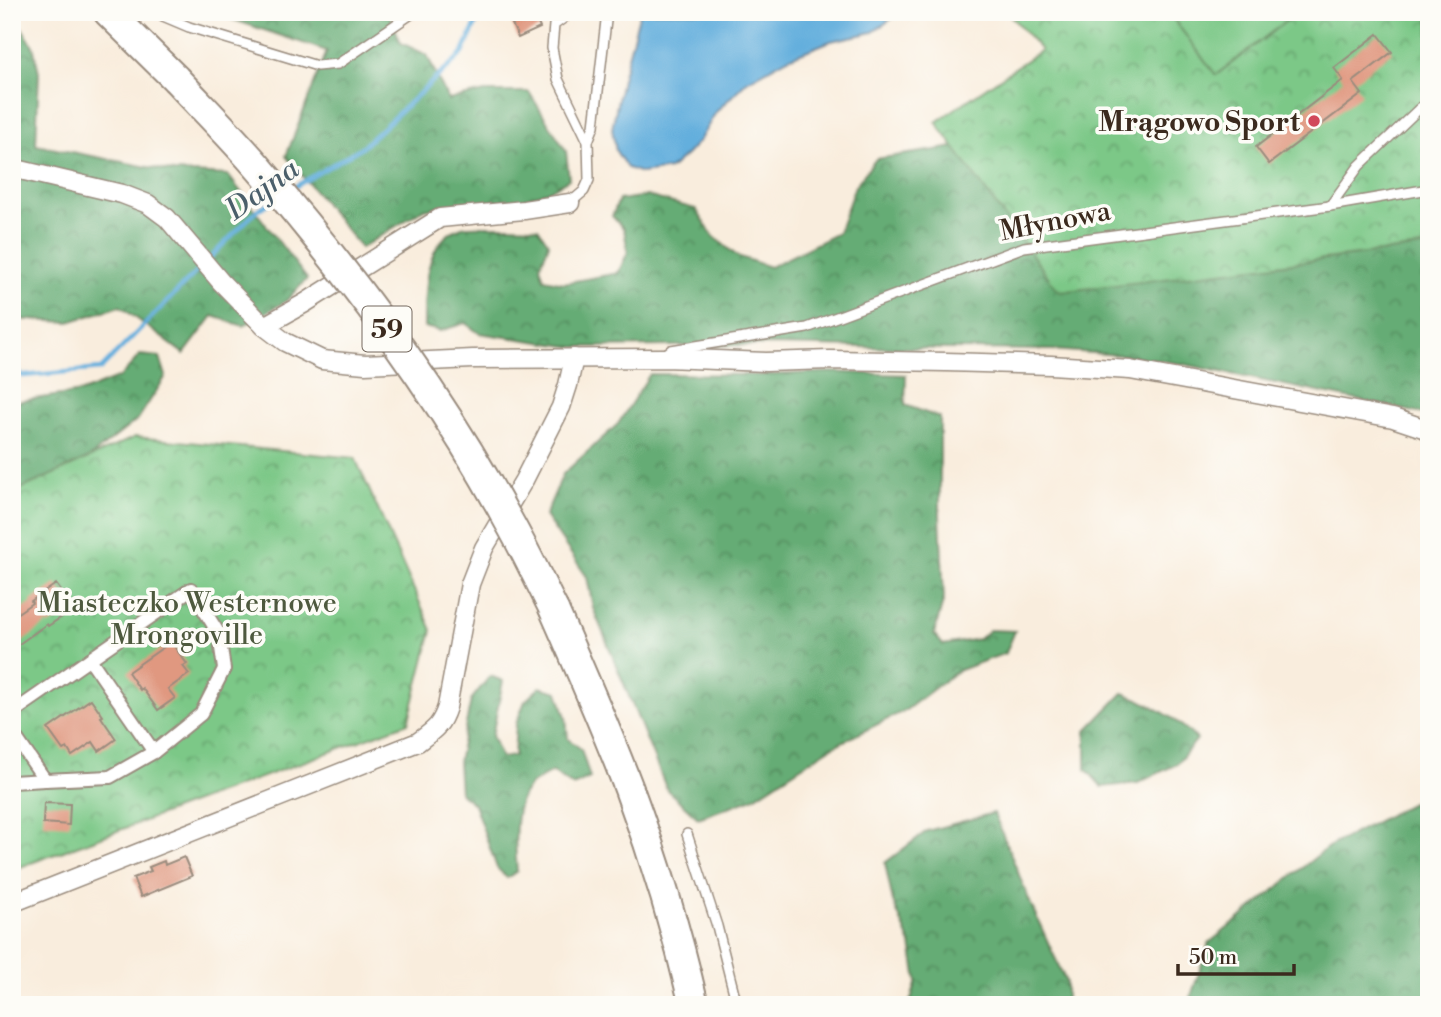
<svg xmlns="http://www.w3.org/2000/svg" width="1441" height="1017" font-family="'Libre Bodoni',serif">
  <defs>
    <pattern id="forest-crowns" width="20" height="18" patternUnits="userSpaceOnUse" patternTransform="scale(1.75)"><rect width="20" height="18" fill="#65ac74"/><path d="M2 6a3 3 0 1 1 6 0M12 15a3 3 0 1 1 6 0" fill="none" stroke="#548c5f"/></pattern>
    <pattern id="park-crowns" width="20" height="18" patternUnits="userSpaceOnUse" patternTransform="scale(1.75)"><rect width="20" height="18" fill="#7cc887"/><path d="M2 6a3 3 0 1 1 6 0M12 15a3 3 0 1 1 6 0" fill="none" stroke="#67a36e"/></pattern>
  </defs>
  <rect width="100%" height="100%" fill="#fdfcf7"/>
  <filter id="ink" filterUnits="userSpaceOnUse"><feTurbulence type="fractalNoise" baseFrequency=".0143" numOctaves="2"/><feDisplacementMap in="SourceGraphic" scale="14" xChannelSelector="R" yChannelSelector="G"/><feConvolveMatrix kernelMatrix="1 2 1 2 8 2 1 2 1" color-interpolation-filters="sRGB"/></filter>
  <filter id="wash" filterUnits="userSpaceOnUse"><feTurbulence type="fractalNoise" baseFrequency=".00686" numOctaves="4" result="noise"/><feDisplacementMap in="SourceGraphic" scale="28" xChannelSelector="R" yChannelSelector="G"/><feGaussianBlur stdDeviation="1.57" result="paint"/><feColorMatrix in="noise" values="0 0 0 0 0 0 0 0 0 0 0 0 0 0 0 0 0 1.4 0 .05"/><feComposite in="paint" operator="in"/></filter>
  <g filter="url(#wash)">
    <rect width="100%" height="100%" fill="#f9eddd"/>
    <!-- forest -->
    <g fill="url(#forest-crowns)" stroke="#506b49" stroke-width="2">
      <polygon points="210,12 396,12 390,17 401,43 427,55 448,100 485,92 529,92 566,151 569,179 548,191 525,199 467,203 424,209 361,248 286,156 327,51"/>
      <polygon points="12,28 22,28 33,46 39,72 36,145 173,172 228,175 307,279 286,301 243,326 213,316 184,354 120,306 69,322 12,319"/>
      <path d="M974 144 1429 217V415L1188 365 1133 356 1052 350 948 349 769 345 574 347 479 333 465 323 440 331 424 327C424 294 423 240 462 227 470 225 481 226 489 226 506 226 522 225 538 228L549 244 540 266 544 279 564 283 618 273 628 252 624 229 612 216 619 200 647 196 696 209 712 235 737 256 770 267 838 233 855 186 876 159Z"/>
      <polygon points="140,355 160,357 166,376 138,419 66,476 12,502 12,402 82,392 120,377"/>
      <polygon points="831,372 906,375 905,405 940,418 940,516 944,598 934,634 943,645 979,639 989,630 1015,631 1006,653 957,671 906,710 830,748 753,798 698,818 667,790 593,608 587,577 545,516 563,474 618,424 650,374 766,375"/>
      <path d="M490 676 503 681 492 736 501 758 514 756 516 724 525 701 540 687 558 692 566 717 568 739 581 749 590 778 573 786 552 772C541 778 527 784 522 797 513 817 515 849 517 871L507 878 497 868 474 804 460 793 458 762 471 700Z"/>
      <path d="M1123 693C1151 703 1175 718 1197 739L1177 764 1138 783 1102 787 1086 769V731Z"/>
      <polygon points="1429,794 1429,1005 1198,1005 1191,996 1209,943 1328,847"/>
      <polygon points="994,813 1032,907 1066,982 1066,1005 909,1005 917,981 911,944 893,902 885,863 927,831"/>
    </g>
    <!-- park -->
    <g fill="url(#park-crowns)" stroke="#5c7952" stroke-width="2">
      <polygon points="1007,12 1429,12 1429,246 1059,292 936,122 1041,50"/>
      <polygon points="135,437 355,458 432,630 408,723 12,870 12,493"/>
    </g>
    <!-- pitch -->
    <polygon fill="#7cc887" stroke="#5c7952" stroke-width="2" points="1168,12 1298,12 1216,75"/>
    <!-- water -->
    <polygon fill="#64afdd" stroke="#506c7e" stroke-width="2" points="640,12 901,12 873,32 831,41 788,58 747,81 716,112 699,141 687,154 670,169 642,173 627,168 616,151 612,129 622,79"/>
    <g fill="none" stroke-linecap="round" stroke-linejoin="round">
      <!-- stream -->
      <g stroke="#64afdd" stroke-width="4.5">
        <polyline points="291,189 362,147 463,53 481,12"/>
        <polyline points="209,259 257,210 272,201"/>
        <polyline points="12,367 23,376 101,369 203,265"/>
      </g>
    </g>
    <g id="blocks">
      <!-- building -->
      <g fill="#e09880">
        <polygon points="507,12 533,12 540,28 518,38"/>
        <polygon points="1378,34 1392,52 1353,82 1362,94 1269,164 1256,147 1343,80 1334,68"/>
        <polygon points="56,584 74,609 48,626 47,624 12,649 12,617 32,603 31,601"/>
        <polygon points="171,642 187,664 183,666 189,674 168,689 175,698 158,710 142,688 140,690 128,672"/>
        <polygon points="91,699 103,716 101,717 116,739 99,751 93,742 72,756 67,748 63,750 48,729"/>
        <polygon points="44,803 70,804 69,825 43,823"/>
        <polygon points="184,857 192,876 141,897 133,878 151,871 149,867 164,861 165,865"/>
      </g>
    </g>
  </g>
  <g filter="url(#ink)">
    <use href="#blocks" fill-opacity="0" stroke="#9a8c7e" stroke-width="2"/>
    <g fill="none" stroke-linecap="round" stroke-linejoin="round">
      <!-- service casing -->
      <g stroke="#9a8c7e" stroke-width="12">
        <g id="service">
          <polyline points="159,12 163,16 189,27 317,66 338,64 414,12"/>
          <polyline points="572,12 554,25 552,48 558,79 588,141"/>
          <polyline points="570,203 584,191 589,180 588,141 594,126 607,12"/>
          <polyline points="1330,206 1359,166 1421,107 1429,105"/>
          <polyline points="666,358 667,353 671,350 807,328 1024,247 1330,206 1429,189"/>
          <polyline points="687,834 717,926 737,1005"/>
        </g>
      </g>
      <!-- pedestrian casing -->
      <g stroke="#9a8c7e" stroke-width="16">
        <g id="pedestrian">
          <polyline points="90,659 154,752"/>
          <polyline points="12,713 191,589 219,634 224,669 201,714 154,752 110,777 45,780 12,732"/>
          <polyline points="12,782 45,780"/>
        </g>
      </g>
      <!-- minor casing -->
      <g stroke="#9a8c7e" stroke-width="21">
        <g id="minor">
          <polyline points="12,168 122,194 148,204 167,218 221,282 264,326 285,342 322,360 365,364 473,359 666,358 766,362 830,360 946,362 1051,365 1130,370 1393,418 1429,430"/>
          <polyline points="264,326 305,303 440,218 524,210 570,203"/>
          <path d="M12 903 418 742C434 730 441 726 447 707L470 584 484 548 524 480 561 407 568 385 574 358"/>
        </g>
      </g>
      <!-- primary casing -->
      <g stroke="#9a8c7e" stroke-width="32">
        <g id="primary">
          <polyline points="108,12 176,79"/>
          <path d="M554 610C580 669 606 728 629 789 655 859 677 932 694 1005"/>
        </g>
      </g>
      <!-- service -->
      <use href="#service" stroke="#fff" stroke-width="9"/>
      <!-- pedestrian -->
      <use href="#pedestrian" stroke="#fff" stroke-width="12"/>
      <!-- minor -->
      <use href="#minor" stroke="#fff" stroke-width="18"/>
      <!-- primary -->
      <use href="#primary" stroke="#fff" stroke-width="28"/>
      <!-- primary-bridge casing -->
      <g stroke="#9a8c7e" stroke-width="32" stroke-linecap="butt">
        <path id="primary-bridge" d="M176 79C205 110 235 140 263 173 355 280 441 396 508 520 525 550 539 580 554 610"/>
      </g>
      <!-- primary-bridge -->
      <use href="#primary-bridge" stroke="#fff" stroke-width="28"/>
    </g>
  </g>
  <!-- markers -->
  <circle fill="#d1495b" stroke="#fdfcf7" stroke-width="2.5" cx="1314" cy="121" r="7"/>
  <g text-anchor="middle" stroke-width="7" stroke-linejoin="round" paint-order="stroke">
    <!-- shield labels -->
    <rect fill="#fdfcf7" stroke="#75695f" stroke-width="2" x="362.5" y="306.5" width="49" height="45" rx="5"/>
    <g font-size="26" font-weight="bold" fill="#3b2a1e">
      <text x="387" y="338">59</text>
    </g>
    <!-- poi labels -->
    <g font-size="28" font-weight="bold" fill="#3b2a1e" stroke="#fdfcf7" text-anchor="end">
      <text x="1300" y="131">Mrągowo Sport</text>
    </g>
    <!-- street labels -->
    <g font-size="28" fill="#3b2a1e" stroke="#fdfcf7">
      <text transform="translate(1055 220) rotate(-11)" y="10">Młynowa</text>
    </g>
    <!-- park labels -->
    <g font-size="28" fill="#4e593e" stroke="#fdfcf7">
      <text x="187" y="612">Miasteczko Westernowe<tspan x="187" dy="32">Mrongoville</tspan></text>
    </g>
    <!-- water labels -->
    <g font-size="30" font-style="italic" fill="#4b5f6a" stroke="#fdfcf7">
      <text transform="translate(262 189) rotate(-36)" y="10">Dajna</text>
    </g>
  </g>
  <!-- margin -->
  <rect width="1441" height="1017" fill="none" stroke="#fdfcf7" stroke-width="42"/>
  <!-- scale -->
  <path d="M1178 964v10h116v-10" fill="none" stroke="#3b2a1e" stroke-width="3.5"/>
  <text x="1189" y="964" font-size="21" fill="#3b2a1e" stroke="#fdfcf7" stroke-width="5" paint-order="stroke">50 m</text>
</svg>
